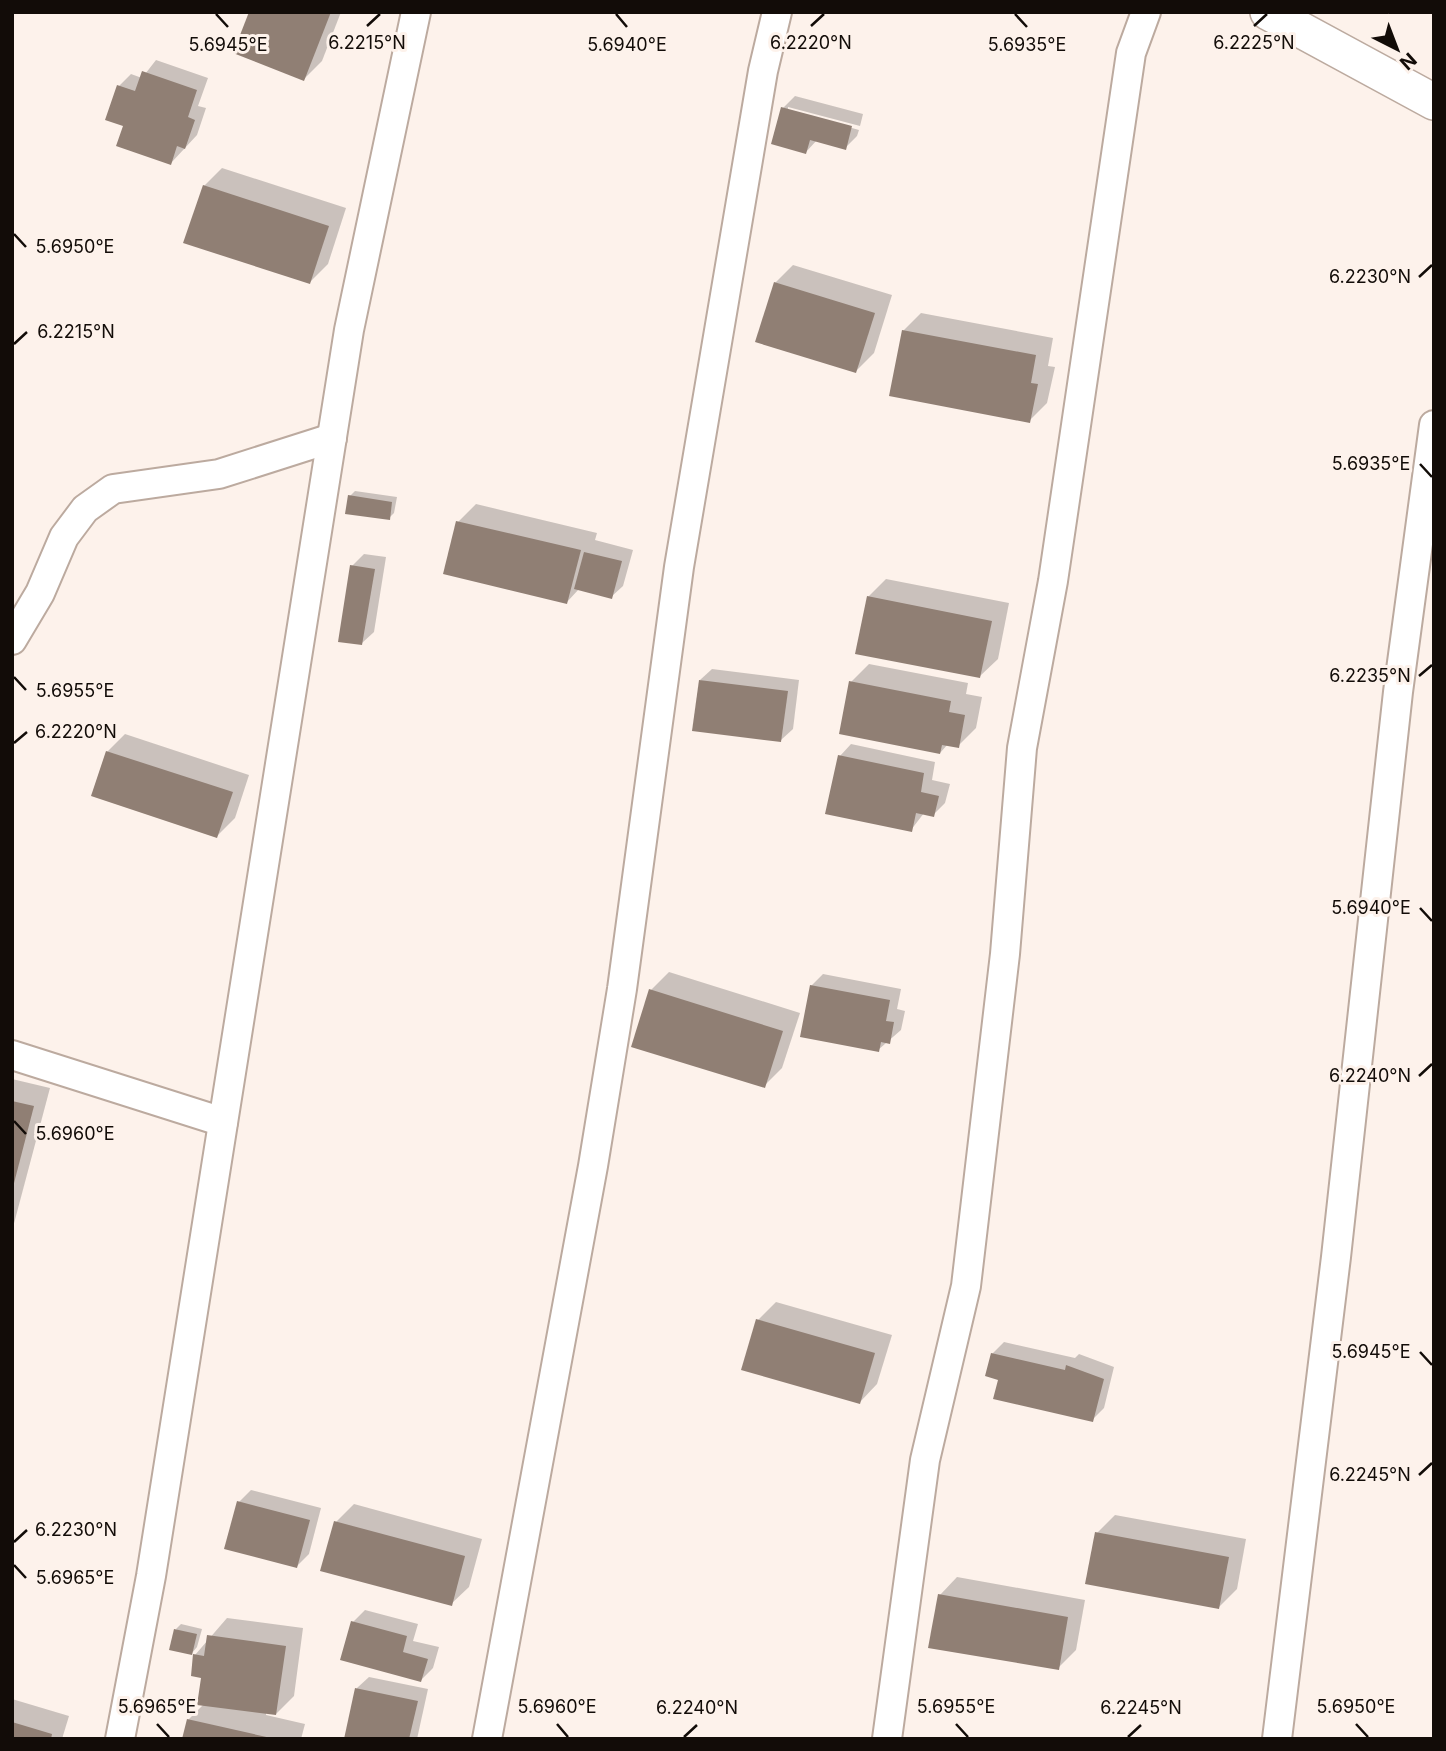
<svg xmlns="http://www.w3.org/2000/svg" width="1446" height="1751" font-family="Inter,sans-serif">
  <rect width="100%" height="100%" fill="#fdf2eb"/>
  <!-- shadow -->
  <g fill="#0003">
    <polygon points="251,12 341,12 322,61 304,79"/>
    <polygon points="156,60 208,78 198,106 206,108 197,135 171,163 125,125 119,86 131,74 142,78"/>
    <polygon points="795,96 863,114 860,126 788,107 788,110 859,130 857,136 845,148 817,140 806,152 783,108"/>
    <polygon points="222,168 346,208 328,264 310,282 204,186"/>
    <polygon points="793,265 892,295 874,353 856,371 775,283"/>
    <polygon points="921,313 1053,338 1048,366 1055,367 1047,403 1029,421 903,331"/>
    <polygon points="355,491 397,497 394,513 389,518 350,496"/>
    <polygon points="476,504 597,533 595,540 633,550 623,586 611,597 579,589 567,602 458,522"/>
    <polygon points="364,554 386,557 374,632 362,643 352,566"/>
    <polygon points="886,579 1009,603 998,659 980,676 868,597"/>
    <polygon points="869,664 968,683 966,694 982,697 976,728 958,746 948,744 940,753 851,682"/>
    <polygon points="712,669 799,680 793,729 781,740 700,680"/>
    <polygon points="125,734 249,775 235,818 217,836 107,752"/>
    <polygon points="851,744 935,762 932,780 950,784 945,803 933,815 924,813 911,830 840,756"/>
    <polygon points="669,972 800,1013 782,1068 764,1086 651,990"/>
    <polygon points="823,974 901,989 897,1009 905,1011 901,1030 878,1050 811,986"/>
    <polygon points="12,1079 50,1088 12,1231"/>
    <polygon points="776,1302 892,1335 877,1384 860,1402 758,1320"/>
    <polygon points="1004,1342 1075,1358 1079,1354 1114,1367 1104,1408 1092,1420 992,1354"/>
    <polygon points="251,1490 321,1508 309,1554 297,1566 239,1502"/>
    <polygon points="354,1504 482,1539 469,1587 451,1604 336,1522"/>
    <polygon points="1115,1515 1246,1539 1237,1589 1219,1607 1097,1533"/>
    <polygon points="957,1577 1085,1600 1076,1650 1058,1668 940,1595"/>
    <polygon points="365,1610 418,1624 413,1641 439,1647 433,1668 421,1680 353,1622"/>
    <polygon points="227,1618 303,1628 294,1696 276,1714 266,1712 266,1715 305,1724 301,1739 184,1739 188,1720 204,1704 203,1676 195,1655"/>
    <polygon points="181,1624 202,1629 197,1647 192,1653 176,1629"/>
    <polygon points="369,1677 428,1689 417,1739 346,1739 357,1688"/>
    <polygon points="12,1699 69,1716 62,1739 12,1739"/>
  </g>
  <!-- building -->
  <g fill="#907f74">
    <polygon points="249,12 331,12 304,81 233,53"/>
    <polygon points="142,71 197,90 188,117 195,120 185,149 177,146 171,165 116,146 123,126 105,120 117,85 135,91"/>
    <polygon points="781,107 852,126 846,150 810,140 806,154 771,144"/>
    <polygon points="203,185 329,226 310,284 183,243"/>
    <polygon points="774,282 875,313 856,373 755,342"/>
    <polygon points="902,330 1036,355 1031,383 1038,384 1030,423 889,396"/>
    <polygon points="348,495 392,502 390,520 345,514"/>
    <polygon points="456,521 581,550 567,604 443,574"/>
    <polygon points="584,552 622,561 612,599 574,589"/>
    <polygon points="350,565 375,569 362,645 338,642"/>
    <polygon points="867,596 992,621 980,678 855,654"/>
    <polygon points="699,680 788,691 781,742 692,731"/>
    <polygon points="849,681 951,701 949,712 965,715 959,748 942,745 940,754 839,734"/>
    <polygon points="106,751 233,792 217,838 91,796"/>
    <polygon points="838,755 924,773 921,792 939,796 934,817 916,813 912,832 825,814"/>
    <polygon points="810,985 890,1000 886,1021 894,1022 890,1044 881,1042 879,1052 800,1037"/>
    <polygon points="649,989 783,1031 765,1088 631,1047"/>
    <polygon points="12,1101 34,1106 13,1187 12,1187"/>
    <polygon points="756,1319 875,1353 860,1404 741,1370"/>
    <polygon points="991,1353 1065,1370 1066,1365 1104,1379 1093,1422 993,1399 998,1380 985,1376"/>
    <polygon points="237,1501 310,1520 297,1568 224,1549"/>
    <polygon points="334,1521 465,1556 452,1606 320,1571"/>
    <polygon points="1095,1532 1229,1557 1219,1609 1085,1584"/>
    <polygon points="938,1594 1068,1617 1059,1670 928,1648"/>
    <polygon points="351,1621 407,1636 403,1652 428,1659 421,1682 340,1660"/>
    <polygon points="174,1629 197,1634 192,1655 169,1650"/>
    <polygon points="207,1635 286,1646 276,1715 197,1705 201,1678 191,1676 193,1654 204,1656"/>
    <polygon points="355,1688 418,1701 409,1739 344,1739"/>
    <polygon points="187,1719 271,1738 271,1739 182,1739"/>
    <polygon points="12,1722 52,1734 51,1739 12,1739"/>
  </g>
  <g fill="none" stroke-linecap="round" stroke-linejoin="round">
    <!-- minor casing -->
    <g stroke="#bcaa9f" stroke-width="32">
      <g id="minor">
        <polyline points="12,640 40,593 64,537 85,509 113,489 219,474 332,438"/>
        <polyline points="12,1055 223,1122"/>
        <polyline points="120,1739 151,1576 349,330 416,12"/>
        <polyline points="487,1739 593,1166 622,989 679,567 763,71 777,12"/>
        <polyline points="887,1739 925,1460 966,1286 1005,954 1022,748 1053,581 1131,53 1146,12"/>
        <polyline points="1277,1739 1336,1257 1398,692 1434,425"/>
      </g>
    </g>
    <!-- tertiary casing -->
    <g stroke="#bcaa9f" stroke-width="38">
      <polyline id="tertiary" points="1268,12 1434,102"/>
    </g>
    <!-- minor -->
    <use href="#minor" stroke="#fff" stroke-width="28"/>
    <!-- tertiary -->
    <use href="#tertiary" stroke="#fff" stroke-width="35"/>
  </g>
  <!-- ticks -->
  <path fill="none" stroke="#120c08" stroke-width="2.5" d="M216 14 228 27M616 14 627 27M1015 14 1027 27M367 26 380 14M811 26 824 14M1254 26 1267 14M14 234 26 247M1419 277 1432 265M14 344 27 332M1420 464 1432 477M1419 676 1432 665M14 677 26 690M14 743 27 732M1420 908 1432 921M1419 1076 1432 1064M14 1121 26 1134M1420 1352 1432 1365M1419 1475 1432 1463M14 1542 27 1530M14 1565 26 1578M157 1724 169 1737M557 1724 568 1737M956 1724 968 1737M1356 1724 1368 1737M684 1737 697 1725M1128 1737 1141 1725"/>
  <g font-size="18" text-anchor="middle" fill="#120c08" stroke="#fdf2eb" stroke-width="6" stroke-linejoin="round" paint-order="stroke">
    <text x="367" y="49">6.2215°N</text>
    <text x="811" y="49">6.2220°N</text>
    <text x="1254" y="49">6.2225°N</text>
    <text x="228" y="51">5.6945°E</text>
    <text x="627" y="51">5.6940°E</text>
    <text x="1027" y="51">5.6935°E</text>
    <text x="75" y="253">5.6950°E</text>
    <text x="1370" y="283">6.2230°N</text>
    <text x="76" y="338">6.2215°N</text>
    <text x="1371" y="470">5.6935°E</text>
    <text x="1370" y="682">6.2235°N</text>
    <text x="75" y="697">5.6955°E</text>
    <text x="76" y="738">6.2220°N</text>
    <text x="1371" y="914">5.6940°E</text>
    <text x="1370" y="1082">6.2240°N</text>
    <text x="75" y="1140">5.6960°E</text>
    <text x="1371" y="1358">5.6945°E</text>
    <text x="1370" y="1481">6.2245°N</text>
    <text x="76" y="1536">6.2230°N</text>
    <text x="75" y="1584">5.6965°E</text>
    <text x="157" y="1713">5.6965°E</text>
    <text x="557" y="1713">5.6960°E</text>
    <text x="956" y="1713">5.6955°E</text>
    <text x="1356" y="1713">5.6950°E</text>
    <text x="697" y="1714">6.2240°N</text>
    <text x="1141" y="1714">6.2245°N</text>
  </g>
  <!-- border -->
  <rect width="1446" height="1751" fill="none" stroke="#120c08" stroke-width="28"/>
  <!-- north arrow -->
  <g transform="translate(1397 49) rotate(138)" stroke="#fdf2eb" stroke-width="5" paint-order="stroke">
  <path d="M0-5L12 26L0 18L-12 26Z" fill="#120c08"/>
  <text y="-10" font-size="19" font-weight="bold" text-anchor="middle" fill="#120c08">N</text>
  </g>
</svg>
